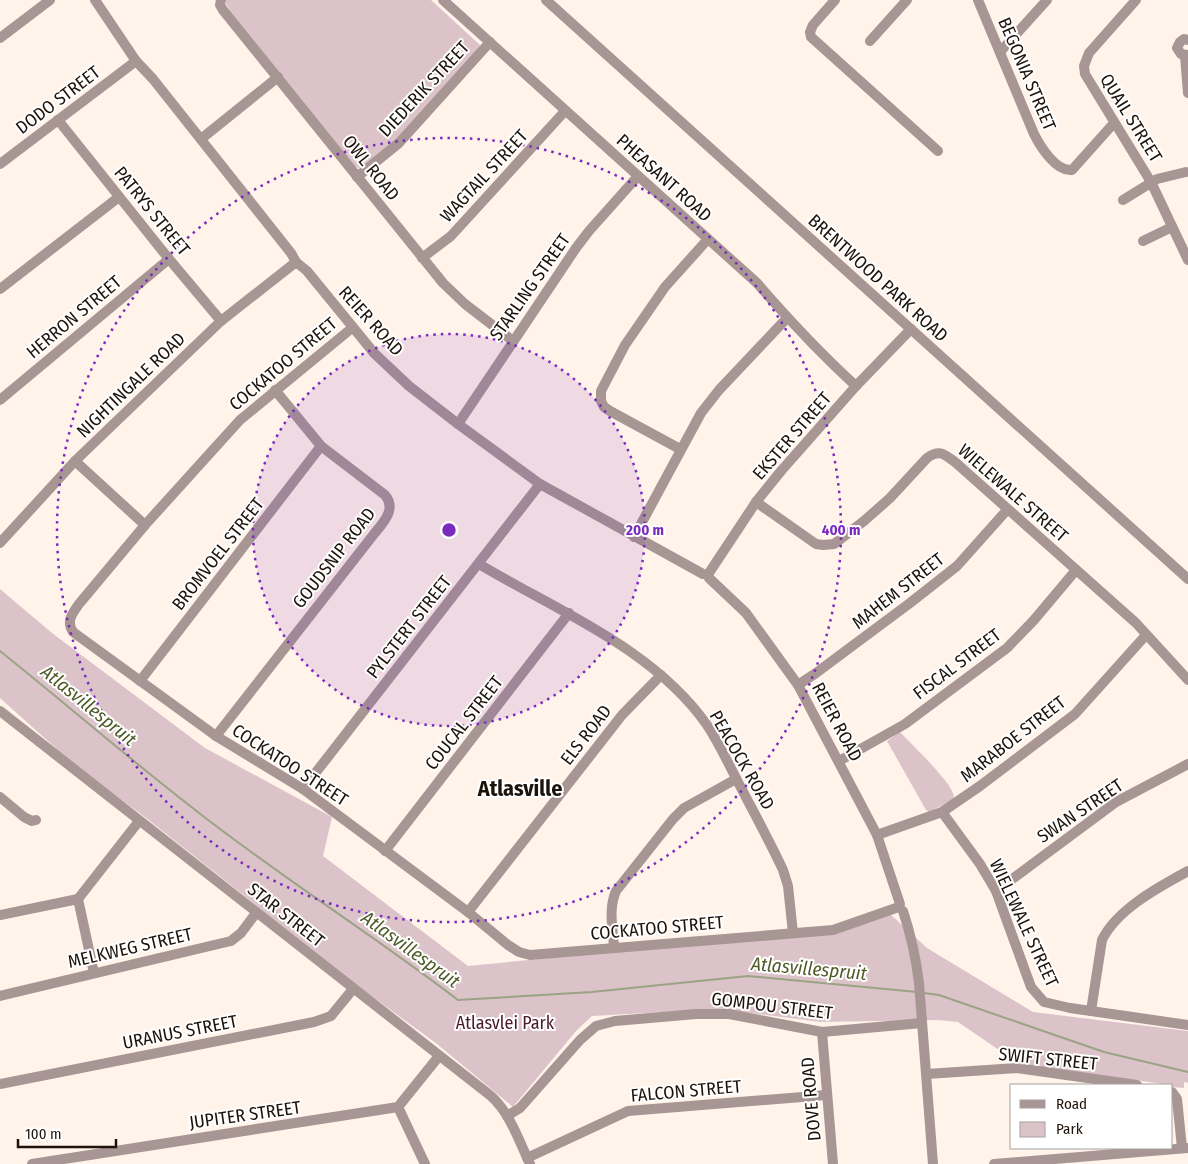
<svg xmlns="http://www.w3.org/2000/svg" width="1188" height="1164" font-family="'Fira Sans Condensed',sans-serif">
  <rect width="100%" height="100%" fill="#fff3ea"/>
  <!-- green -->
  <g fill="#dcc3ca">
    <polygon points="226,0 431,0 480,45 477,51 395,142 362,169 353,166 232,13 226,4"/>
    <polygon points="0,589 52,633 205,748 332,817 323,856 468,966 652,948 831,933 890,914 927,948 1033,1012 1188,1031 1188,1083 1184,1082 1184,1088 1172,1087 1172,1085 1021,1065 958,1022 938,1020 821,1022 719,1009 592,1016 576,1031 513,1107 437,1044 362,989 141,814 80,770 0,698"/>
    <path d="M900 732C911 744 953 783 954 797L951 801 929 812 926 810 887 741Z"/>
  </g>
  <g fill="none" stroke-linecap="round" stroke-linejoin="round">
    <!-- stream -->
    <g stroke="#9aa384" stroke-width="2">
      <path d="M0 651C65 703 128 758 194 809 279 876 372 934 458 1000L592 992 748 976 917 992"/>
      <polyline points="924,993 939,995 1104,1052 1188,1072"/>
    </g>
    <!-- minor -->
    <g stroke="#a79693" stroke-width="10">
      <polyline points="95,0 136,61 153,79 291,253 296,262 307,271 374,353 409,386 458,424 540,484 703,574"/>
      <polyline points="221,0 220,5 223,10 443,283 465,304 513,341"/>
      <path d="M443 0 757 283C789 320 821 354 856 386"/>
      <polyline points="546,0 1188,579"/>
      <polyline points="835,0 813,25 810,32 811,37 938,151"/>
      <path d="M978 0 1034 134C1040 146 1056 172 1072 170L1114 123"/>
      <polyline points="1136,0 1089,53 1084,66 1085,74 1151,182 1188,260"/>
      <polyline points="0,38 50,0"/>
      <polyline points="1188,40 1184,39 1180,42 1177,48 1181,54 1188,55"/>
      <polyline points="870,41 907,0"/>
      <polyline points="1000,52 1047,0"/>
      <polyline points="1185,56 1188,93"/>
      <polyline points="58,120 169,259 221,321"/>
      <polyline points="201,139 278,77"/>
      <polyline points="0,164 136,61"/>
      <polyline points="357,177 399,143 490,42"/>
      <polyline points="1123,200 1157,179 1186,172"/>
      <polyline points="1143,241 1172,227"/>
      <polyline points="422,258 451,236 565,111"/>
      <polyline points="0,289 119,197"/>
      <path d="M352 328 240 420 145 525 79 604C72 614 66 621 73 632L216 736 303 789 468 912 508 945 519 952 530 955 833 930 896 908"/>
      <polyline points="0,400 169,259"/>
      <polyline points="458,424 576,248 589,231 638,176"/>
      <polyline points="680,449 610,411 604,407 601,401 601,391 625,345 665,287 708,239"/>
      <polyline points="75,461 145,525"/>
      <path d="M756 502 816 544 823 545 834 544 864 521 890 498 927 458C939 449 944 454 955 462L1136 623 1188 680"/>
      <polyline points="634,537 701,413 719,390 787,318"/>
      <polyline points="0,543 75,461 221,321 296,262"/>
      <path d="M479 564C557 611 653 648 707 725 719 743 728 763 738 782 753 811 769 840 783 870L788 886 793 933"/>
      <polyline points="709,573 756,502 781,471 856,386 911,329"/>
      <polyline points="709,578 746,613 798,685 877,835 900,904"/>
      <polyline points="140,681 321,446"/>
      <polyline points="798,685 816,673 910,603 957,566 1007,510"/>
      <path d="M0 711 491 1096C510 1113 519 1141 530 1164"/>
      <path d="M216 736 374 534C383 523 397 509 385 495L321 446 275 390"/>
      <polyline points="839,761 905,724 1007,648 1034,620 1076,570"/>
      <polyline points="303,789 540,484"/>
      <polyline points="0,797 24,817 32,821 36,820"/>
      <polyline points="942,812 980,864 996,891 1031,987 1044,1002 1070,1008 1188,1025"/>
      <polyline points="877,835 942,812 980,786 1075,714 1146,635"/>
      <polyline points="385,851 569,613"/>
      <polyline points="996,891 1116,802 1188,764"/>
      <polyline points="78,899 94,973"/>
      <path d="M903 911C911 935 916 958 919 983L933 1164"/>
      <polyline points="468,912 622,715 661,675"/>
      <polyline points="0,915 78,899 139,821"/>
      <path d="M614 948C613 929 608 909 616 891L673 819 684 808 736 779"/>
      <polyline points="0,996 231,941 241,933 256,913"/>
      <path d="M1091 1011 1102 940C1117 909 1159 887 1188 871"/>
      <polyline points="822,1032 833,1164"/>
      <polyline points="927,1074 1017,1068 1137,1085"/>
      <polyline points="0,1084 314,1022 331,1016 353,989"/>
      <polyline points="1172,1092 1177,1099 1182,1148"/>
      <polyline points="398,1107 425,1164"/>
      <polyline points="507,1116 520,1108 580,1040 596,1026 615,1021 696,1014 729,1014 822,1032 922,1023"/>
      <polyline points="527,1158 628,1111 827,1095"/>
      <polyline points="32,1164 398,1107 439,1056"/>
      <polyline points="994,1164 1188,1148"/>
    </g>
  </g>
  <!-- distance rings -->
  <circle cx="449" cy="530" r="196" fill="#7b2cbf" fill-opacity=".12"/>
  <g fill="none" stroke="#7b2cbf" stroke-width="2.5" stroke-dasharray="2.5 5">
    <circle cx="449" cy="530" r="196"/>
    <circle cx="449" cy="530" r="392"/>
  </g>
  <g text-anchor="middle" stroke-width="4" stroke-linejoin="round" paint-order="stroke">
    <!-- street labels -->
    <g font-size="18" fill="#1d130b" stroke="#fff">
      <text transform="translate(1027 74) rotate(67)" y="6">BEGONIA STREET</text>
      <text transform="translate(424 89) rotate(-47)" y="6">DIEDERIK STREET</text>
      <text transform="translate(58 100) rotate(-37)" y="6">DODO STREET</text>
      <text transform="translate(1131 118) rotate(58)" y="6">QUAIL STREET</text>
      <text transform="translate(371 168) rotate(51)" y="6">OWL ROAD</text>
      <text transform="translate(484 176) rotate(-47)" y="6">WAGTAIL STREET</text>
      <text transform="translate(664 178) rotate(42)" y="6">PHEASANT ROAD</text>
      <text transform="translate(152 211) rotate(51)" y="6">PATRYS STREET</text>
      <text transform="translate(878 278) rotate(42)" y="6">BRENTWOOD PARK ROAD</text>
      <text transform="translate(530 287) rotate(-55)" y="6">STARLING STREET</text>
      <text transform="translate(74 317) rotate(-40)" y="6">HERRON STREET</text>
      <text transform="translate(371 321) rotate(48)" y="6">REIER ROAD</text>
      <text transform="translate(283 364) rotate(-40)" y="6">COCKATOO STREET</text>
      <text transform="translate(131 385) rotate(-44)" y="6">NIGHTINGALE ROAD</text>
      <text transform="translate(792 436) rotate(-49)" y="6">EKSTER STREET</text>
      <text transform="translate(1013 493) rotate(41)" y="6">WIELEWALE STREET</text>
      <text transform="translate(218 554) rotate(-52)" y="6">BROMVOEL STREET</text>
      <text transform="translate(334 558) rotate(-52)" y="6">GOUDSNIP ROAD</text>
      <text transform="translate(898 591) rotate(-38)" y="6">MAHEM STREET</text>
      <text transform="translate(409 627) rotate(-52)" y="6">PYLSTERT STREET</text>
      <text transform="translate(957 664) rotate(-37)" y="6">FISCAL STREET</text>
      <text transform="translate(837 722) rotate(62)" y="6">REIER ROAD</text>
      <text transform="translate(464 723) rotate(-52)" y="6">COUCAL STREET</text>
      <text transform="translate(586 735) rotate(-52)" y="6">ELS ROAD</text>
      <text transform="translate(1013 739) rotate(-38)" y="6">MARABOE STREET</text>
      <text transform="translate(742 760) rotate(60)" y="6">PEACOCK ROAD</text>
      <text transform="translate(290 765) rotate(33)" y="6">COCKATOO STREET</text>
      <text transform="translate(1080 811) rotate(-34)" y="6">SWAN STREET</text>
      <text transform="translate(286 915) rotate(38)" y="6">STAR STREET</text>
      <text transform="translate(1024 923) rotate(65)" y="6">WIELEWALE STREET</text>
      <text transform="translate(657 928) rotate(-5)" y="6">COCKATOO STREET</text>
      <text transform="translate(130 948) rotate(-13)" y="6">MELKWEG STREET</text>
      <text transform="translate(772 1006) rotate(7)" y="6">GOMPOU STREET</text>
      <text transform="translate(180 1032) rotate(-11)" y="6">URANUS STREET</text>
      <text transform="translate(1048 1059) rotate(6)" y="6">SWIFT STREET</text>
      <text transform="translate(686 1091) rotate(-5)" y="6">FALCON STREET</text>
      <text transform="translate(811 1099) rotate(-95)" y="6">DOVE ROAD</text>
      <text transform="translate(245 1115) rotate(-8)" y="6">JUPITER STREET</text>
    </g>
    <!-- park labels -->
    <g font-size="18" fill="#481a2b" stroke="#fff">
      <text x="505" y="1029">Atlasvlei Park</text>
    </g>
    <!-- water labels -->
    <g font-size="19" font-style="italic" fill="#4f5b28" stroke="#fff">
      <text transform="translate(89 705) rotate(39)" y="7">Atlasvillespruit</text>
      <text transform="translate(411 949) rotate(36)" y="7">Atlasvillespruit</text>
      <text transform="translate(809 968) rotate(5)" y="7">Atlasvillespruit</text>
    </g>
    <!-- district labels -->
    <g font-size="22" font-weight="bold" fill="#1d130b" stroke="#fff">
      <text x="520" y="796">Atlasville</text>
    </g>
  </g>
  <circle cx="449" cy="530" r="8" fill="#7b2cbf" stroke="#fff" stroke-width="2.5"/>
  <g font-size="15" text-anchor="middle" font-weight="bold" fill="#7b2cbf" stroke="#fff" stroke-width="4" stroke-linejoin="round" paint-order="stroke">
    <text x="645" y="535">200 m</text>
    <text x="841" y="535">400 m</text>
  </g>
  <!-- legend -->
  <rect x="1010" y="1084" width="162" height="65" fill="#ffffff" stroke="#a5a19d"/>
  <rect x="1020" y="1100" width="25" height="8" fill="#a79693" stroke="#a5a19d"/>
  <text x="1056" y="1109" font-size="15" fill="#1d130b">Road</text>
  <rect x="1020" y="1122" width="25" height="15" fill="#dcc3ca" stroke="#a5a19d"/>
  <text x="1056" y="1134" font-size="15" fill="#1d130b">Park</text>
  <!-- scale -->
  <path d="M18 1139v8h98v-8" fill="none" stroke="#1d130b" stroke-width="2.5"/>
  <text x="25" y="1139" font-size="15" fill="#1d130b" stroke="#ffffff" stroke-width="4" paint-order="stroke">100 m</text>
</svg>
